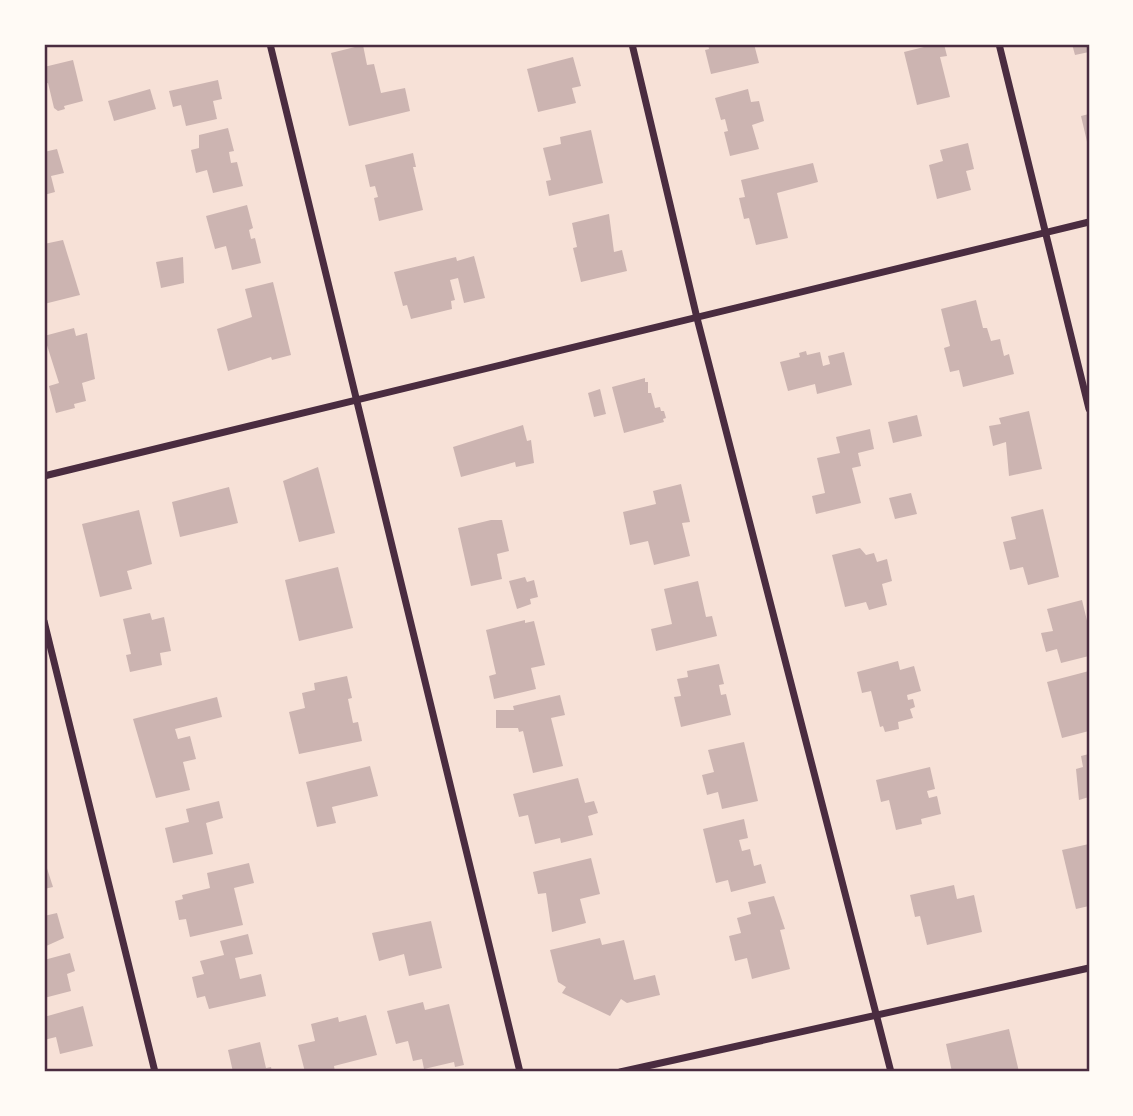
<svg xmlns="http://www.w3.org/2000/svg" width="1133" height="1116" font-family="'Titillium Web',sans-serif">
  <rect width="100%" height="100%" fill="#f7e1d7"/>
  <!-- building -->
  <g fill="#ccb4b1">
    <polygon points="708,44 754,44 759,63 711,74 705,50 709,49"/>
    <polygon points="936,44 944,44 947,56 940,57 950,97 917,105 904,52"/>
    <polygon points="1072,44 1089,44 1089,52 1075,55"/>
    <polygon points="363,45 367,65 374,64 381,93 405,88 410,111 349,126 331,53"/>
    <polygon points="573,57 581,86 572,88 576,103 538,112 527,69"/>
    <polygon points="73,60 83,101 64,106 65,109 58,111 54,108 48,83 44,84 44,67"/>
    <polygon points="218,80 222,99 213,101 217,119 186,126 181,105 173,107 169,91"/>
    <polygon points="150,89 156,109 114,121 108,101"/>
    <polygon points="748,89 751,102 759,101 764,121 752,125 759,149 730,156 724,132 728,131 725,119 721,120 715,98"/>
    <polygon points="1089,114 1089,146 1088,146 1081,116"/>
    <polygon points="228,128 234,151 229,152 231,163 237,162 243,186 213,193 207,170 196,173 191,150 199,148 199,135"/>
    <polygon points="591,130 603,183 549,196 546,181 551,180 543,148 561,144 560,137"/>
    <polygon points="968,143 974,169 966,171 971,190 937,199 929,165 943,161 940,150"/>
    <polygon points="57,149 64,173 51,176 55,192 44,195 44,152"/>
    <polygon points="413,153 416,167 413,167 423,210 379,221 374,198 378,197 375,186 370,187 365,165"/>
    <polygon points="813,163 818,182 777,193 788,238 756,245 749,218 744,219 739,198 745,197 741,180"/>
    <polygon points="247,205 253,228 249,230 251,239 255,238 261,263 232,270 226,246 215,249 206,216"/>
    <polygon points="609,214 614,252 622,250 627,271 581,282 573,248 577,247 572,223"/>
    <polygon points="63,240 80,295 44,304 44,244"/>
    <polygon points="474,256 485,298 464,303 458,278 450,280 455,300 451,301 452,309 411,319 407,305 403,306 394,272 456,257 457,261"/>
    <polygon points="183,257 184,283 161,288 156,262"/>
    <polygon points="273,282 291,355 272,360 271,357 228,371 217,329 252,317 245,289"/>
    <polygon points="976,300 983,328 987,328 991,341 1000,339 1004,356 1009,354 1014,374 963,387 959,370 950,372 944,348 950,346 941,309"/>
    <polygon points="74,328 76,336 87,333 95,379 82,383 86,401 74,404 75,408 56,413 49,386 59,383 44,336"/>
    <polygon points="806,351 807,355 820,352 823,366 830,364 828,356 844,352 852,385 817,394 815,384 788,391 780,362 800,357 799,353"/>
    <polygon points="645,378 645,382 648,382 648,393 651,393 655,408 660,407 661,411 664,411 666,418 663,419 664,422 624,433 612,387"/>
    <polygon points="600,389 606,414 594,417 588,393"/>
    <polygon points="1029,411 1042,469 1009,476 1006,442 993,446 989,426 1001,424 999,418"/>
    <polygon points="917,415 922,436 893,443 888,422"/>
    <polygon points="523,425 527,441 531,440 534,463 516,467 515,462 461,477 453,447"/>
    <polygon points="870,429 874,449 858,453 861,466 852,468 861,503 816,514 812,496 825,493 817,458 840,453 836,437"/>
    <polygon points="318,467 335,533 299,542 283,481"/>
    <polygon points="681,484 690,522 682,523 690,556 654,565 648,541 630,545 623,512 656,504 653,491"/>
    <polygon points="229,487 238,523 180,537 172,502"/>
    <polygon points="911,493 917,514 895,519 889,498"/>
    <polygon points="1043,509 1059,577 1028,585 1023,567 1010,570 1003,542 1016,539 1011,517"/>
    <polygon points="139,510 152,564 127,571 132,589 100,597 82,524"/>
    <polygon points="491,520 502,520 509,551 497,554 502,579 471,586 458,528"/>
    <polygon points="860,548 866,555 874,553 877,562 887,559 892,581 882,584 887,605 869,610 866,602 845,607 832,555"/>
    <polygon points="338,567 353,628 299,641 285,580"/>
    <polygon points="525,577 527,582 534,580 538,597 530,599 531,604 517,609 509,581"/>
    <polygon points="698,581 706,617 712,616 717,636 656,651 651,629 672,624 664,589"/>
    <polygon points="1082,600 1089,629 1089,656 1061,663 1057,649 1046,652 1041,633 1053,631 1047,609"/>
    <polygon points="150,613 152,620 164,617 171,651 160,653 162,665 130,672 126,655 131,654 123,619"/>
    <polygon points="525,620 525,623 534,621 545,665 531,668 536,689 494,699 489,676 496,674 486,630"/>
    <polygon points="898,661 900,670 914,666 921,691 907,695 908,700 913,699 915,707 910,709 913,718 898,722 899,729 885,732 883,726 880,727 871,691 862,693 857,672"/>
    <polygon points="719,664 724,684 719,685 721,695 726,694 731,715 681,727 674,697 681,696 677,679 688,677 687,671"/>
    <polygon points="1089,671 1089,731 1062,738 1047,682"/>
    <polygon points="347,676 352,698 348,699 353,723 358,722 362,741 299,754 289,712 305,708 302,693 315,690 314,683"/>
    <polygon points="560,695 565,715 551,718 563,766 533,773 523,731 519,732 518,728 496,728 496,710 514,710 513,706"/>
    <polygon points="217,697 222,717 175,729 178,739 190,736 196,759 183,762 190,790 156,798 133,719"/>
    <polygon points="744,742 758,801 722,809 718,792 707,795 702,775 714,772 708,750"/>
    <polygon points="1089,754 1089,797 1079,800 1076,769 1083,767 1081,756"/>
    <polygon points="370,766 378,796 332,807 336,823 317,827 306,782"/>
    <polygon points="930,767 935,789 927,791 929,798 937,796 941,814 921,819 922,824 896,830 889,800 881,802 876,780"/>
    <polygon points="578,778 585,803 594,801 598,813 588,816 593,835 561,843 560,838 535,844 528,815 519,817 513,794"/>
    <polygon points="219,801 223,818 206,823 213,854 173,863 165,828 189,822 186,809"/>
    <polygon points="744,819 748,838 739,840 742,851 750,849 754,866 761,864 766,883 731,892 728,880 716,883 703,829"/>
    <polygon points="1089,844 1089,906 1076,909 1062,850"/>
    <polygon points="591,858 600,894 580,899 586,923 552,932 546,893 538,894 533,872"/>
    <polygon points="44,859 53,887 44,889"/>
    <polygon points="249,863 254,883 234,888 243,925 190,937 186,919 179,920 175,901 183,899 182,895 210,888 207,873"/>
    <polygon points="954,885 957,899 974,895 982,932 927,945 920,916 915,917 910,895"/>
    <polygon points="774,896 785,929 780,930 790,969 752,979 747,958 735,961 729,936 741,933 737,918 751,914 748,902"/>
    <polygon points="57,913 64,938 44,947 44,916"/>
    <polygon points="431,921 442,968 409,976 404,954 379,961 372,933"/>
    <polygon points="248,934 253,954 235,958 240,979 261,974 266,996 209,1009 205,996 197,998 192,977 204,974 200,961 224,955 220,941"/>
    <polygon points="600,938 602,945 624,940 634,980 655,975 660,995 627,1003 621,999 610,1016 562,993 566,987 558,982 550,950"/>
    <polygon points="70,953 75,971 67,974 71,991 44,998 44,960"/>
    <polygon points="423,1002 425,1010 449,1004 464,1065 455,1067 454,1062 424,1069 422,1059 413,1061 408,1041 396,1044 387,1011"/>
    <polygon points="83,1006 93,1046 60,1054 56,1037 44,1040 44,1017"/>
    <polygon points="366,1015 377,1055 334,1066 335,1072 305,1072 298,1045 315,1041 311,1024 338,1017 339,1022"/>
    <polygon points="1009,1029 1019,1072 952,1072 946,1044"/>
    <polygon points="260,1042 266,1068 271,1067 272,1072 233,1072 228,1050"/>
  </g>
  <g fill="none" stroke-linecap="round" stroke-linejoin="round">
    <!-- minor -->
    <g stroke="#4a2c40" stroke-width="7">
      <polyline points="270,44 520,1072"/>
      <polyline points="632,44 697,318 891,1072"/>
      <polyline points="999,44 1089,409"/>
      <polyline points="44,476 1089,222"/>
      <polyline points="44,621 155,1072"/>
      <polyline points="620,1072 1089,968"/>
    </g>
  </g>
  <!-- border -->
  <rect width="1133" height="1116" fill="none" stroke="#fffaf5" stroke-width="91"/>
  <rect x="46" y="46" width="1042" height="1024" fill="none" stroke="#4a2c40" stroke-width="2.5"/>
</svg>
